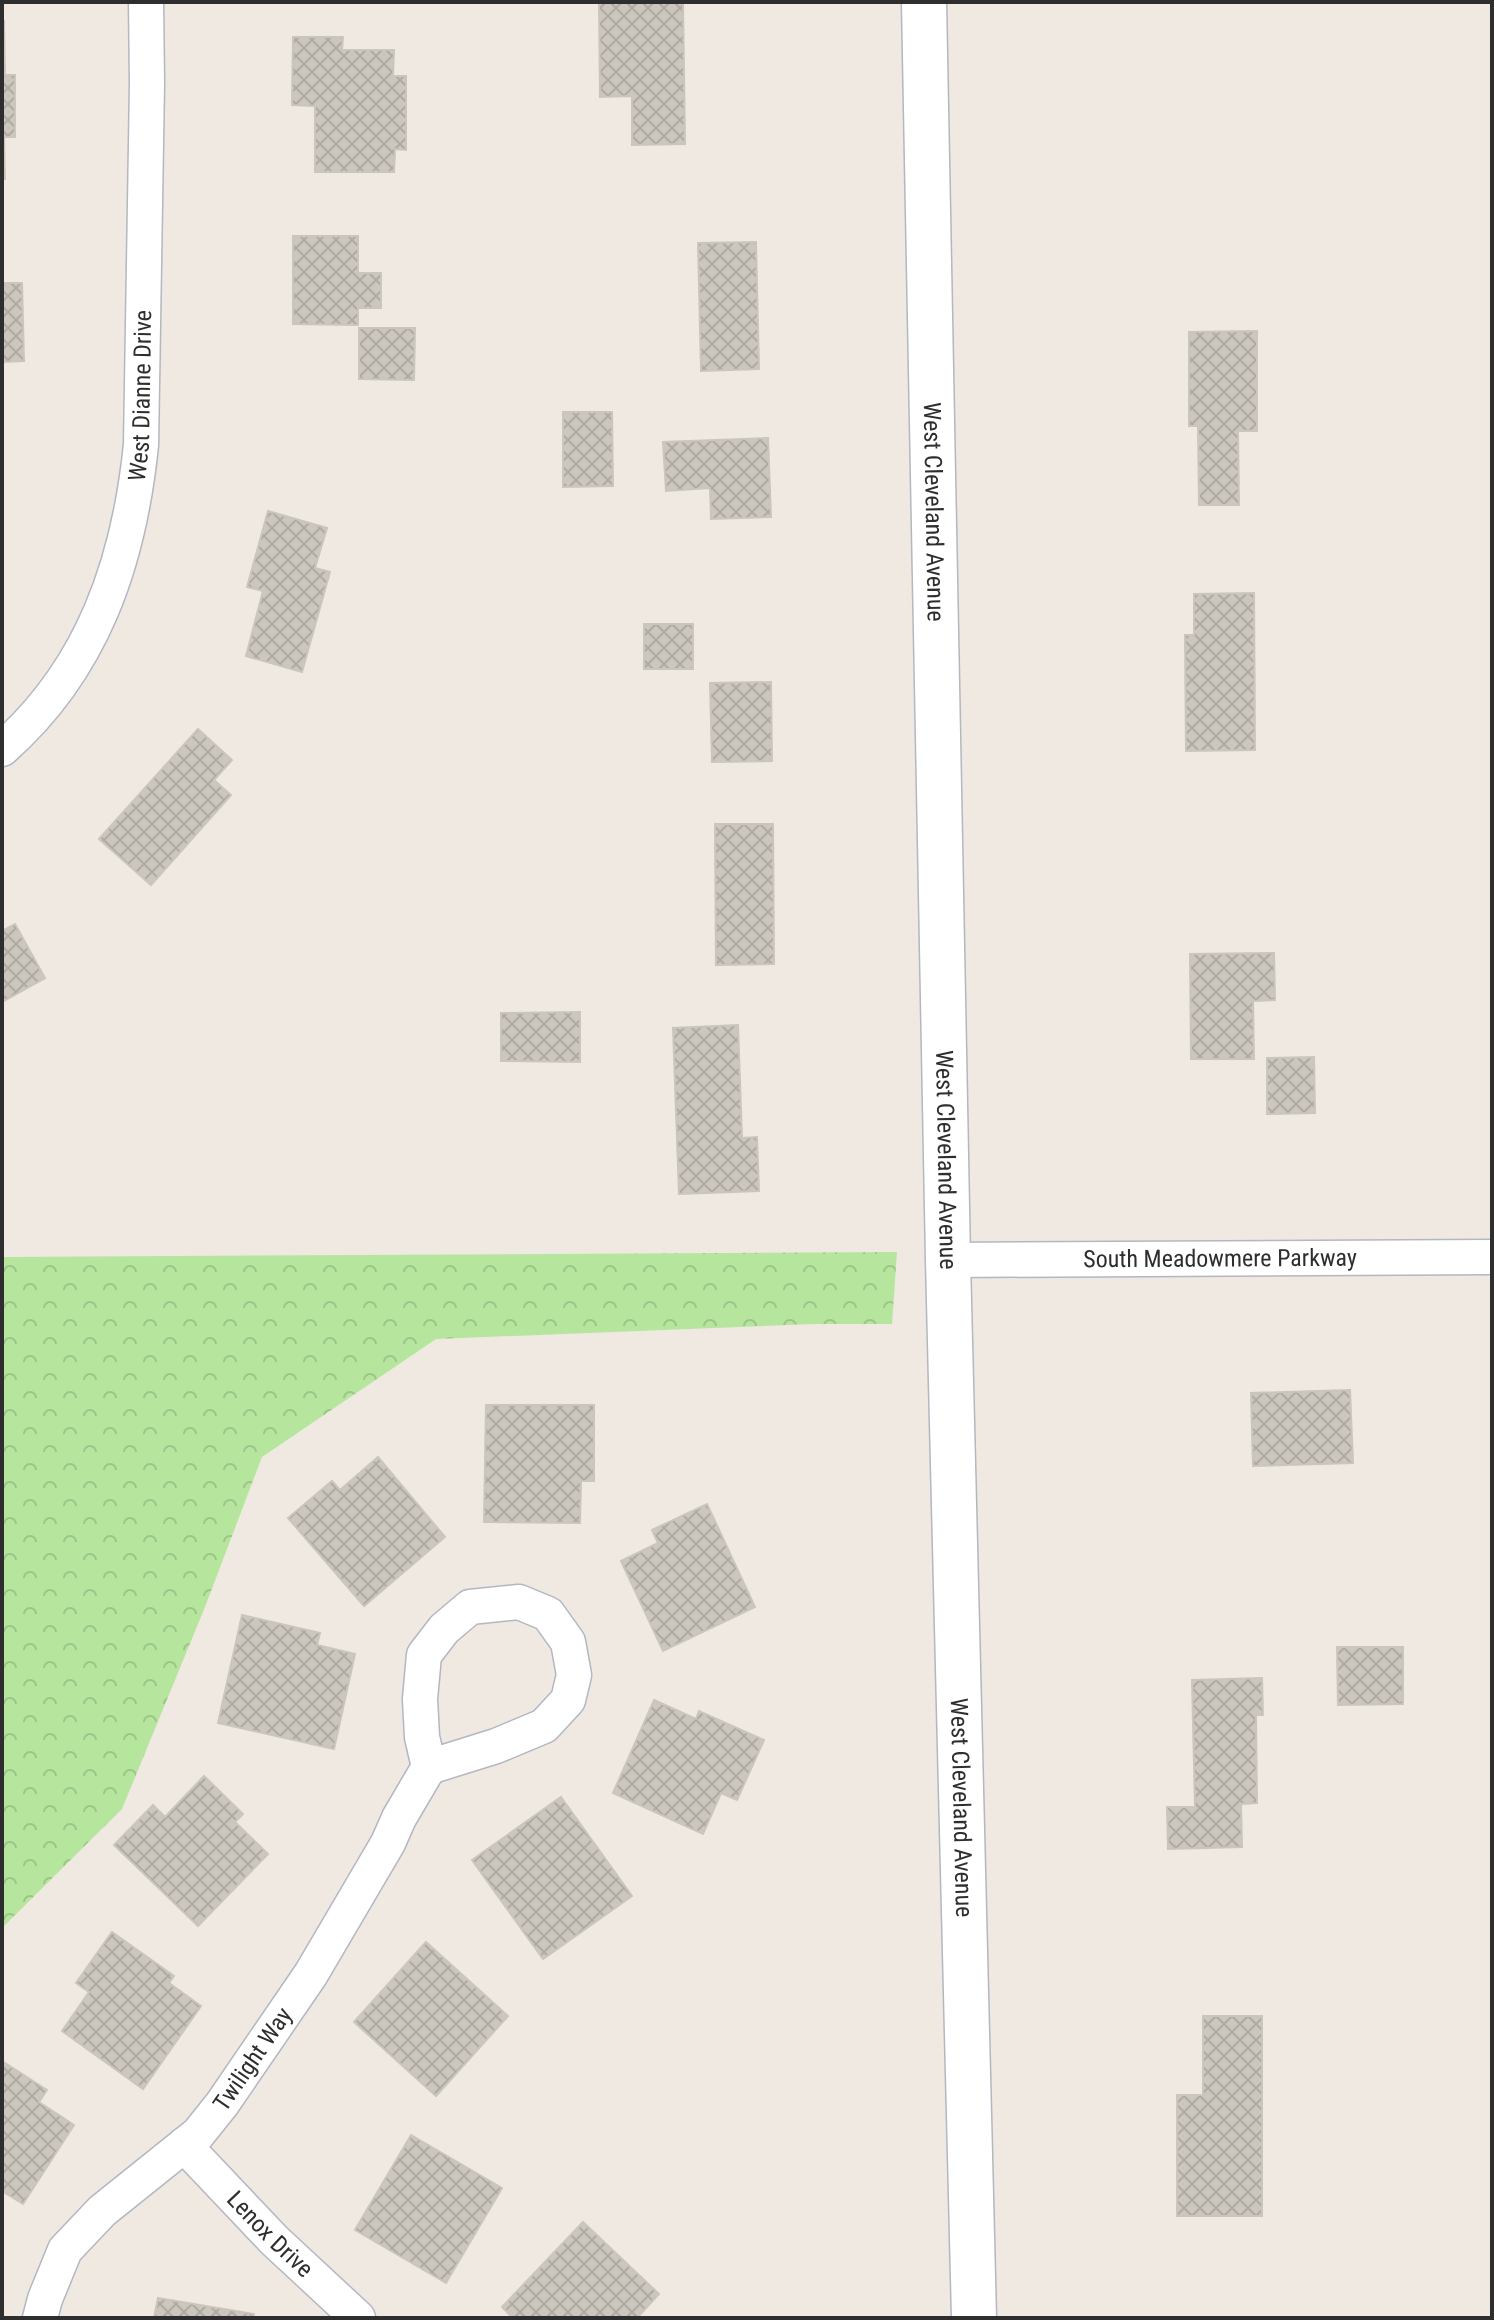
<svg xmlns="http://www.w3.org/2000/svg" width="1494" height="2320" font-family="'Roboto Condensed',sans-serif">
  <defs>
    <pattern id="forest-crowns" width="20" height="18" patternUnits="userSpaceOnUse" patternTransform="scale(2)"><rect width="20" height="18" fill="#b6e59e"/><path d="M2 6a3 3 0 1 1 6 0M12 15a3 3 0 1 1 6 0" fill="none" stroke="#9dc588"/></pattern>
    <pattern id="building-cross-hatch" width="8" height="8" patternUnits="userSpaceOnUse" patternTransform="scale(2)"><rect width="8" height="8" fill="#cbc7bf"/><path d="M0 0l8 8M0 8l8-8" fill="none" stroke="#afaba4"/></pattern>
  </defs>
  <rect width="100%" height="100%" fill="#efe9e1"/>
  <!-- forest -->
  <polygon fill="url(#forest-crowns)" points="897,1252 892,1324 814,1324 436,1339 262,1457 205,1607 122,1809 2,1928 2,1257"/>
  <!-- building -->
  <g fill="url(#building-cross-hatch)" stroke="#cbc5ba" stroke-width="2">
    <polygon points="599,2 683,2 685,144 632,145 632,96 600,97"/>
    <polygon points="2,21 4,21 5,75 15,75 15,137 4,137 5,179 2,179"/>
    <polygon points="293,37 343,37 342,50 394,50 393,76 406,76 406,150 395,149 394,172 315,172 315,106 292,105"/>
    <polygon points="293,236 358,236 358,273 381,273 381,308 358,308 358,325 293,324"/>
    <polygon points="756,242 759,369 701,371 698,243"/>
    <polygon points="2,283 22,283 24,361 2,362"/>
    <polygon points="359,328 415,328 414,380 359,379"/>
    <polygon points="1257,331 1257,431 1238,431 1239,505 1199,505 1198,426 1189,426 1189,332"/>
    <polygon points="563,412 612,412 613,486 563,487"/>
    <polygon points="768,438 771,517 711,519 710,488 666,491 663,442"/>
    <polygon points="268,511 327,528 315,568 330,572 302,672 246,656 263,591 247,587"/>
    <polygon points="1254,593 1255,750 1186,751 1185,635 1194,635 1194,594"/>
    <rect x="644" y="624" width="49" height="45"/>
    <polygon points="771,682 772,761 712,762 710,683"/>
    <polygon points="198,729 232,760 214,780 231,795 151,885 99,839"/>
    <polygon points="715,824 773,824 774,964 716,965"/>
    <polygon points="15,924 45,978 2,1002 2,931"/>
    <polygon points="1274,953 1275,1000 1253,1001 1254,1059 1191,1059 1190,954"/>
    <polygon points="580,1012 580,1062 501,1061 501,1013"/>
    <polygon points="738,1025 742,1138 757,1137 759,1191 679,1194 673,1028"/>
    <polygon points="1314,1057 1315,1113 1267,1114 1267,1058"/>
    <polygon points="1350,1390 1353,1463 1253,1466 1251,1393"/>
    <polygon points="486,1405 594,1405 594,1481 581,1481 580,1523 484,1522"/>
    <polygon points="378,1457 445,1537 364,1606 288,1518 332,1481 340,1490"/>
    <polygon points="707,1504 755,1607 663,1651 621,1561 658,1543 652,1530"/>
    <polygon points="242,1615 320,1633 317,1645 355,1654 334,1749 218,1723"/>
    <polygon points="1337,1647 1403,1647 1403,1704 1338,1705"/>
    <polygon points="1262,1678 1263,1715 1256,1715 1257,1803 1241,1804 1242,1847 1168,1849 1167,1807 1195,1807 1192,1680"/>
    <polygon points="654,1700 696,1719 699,1711 764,1740 737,1800 721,1793 703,1834 613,1793"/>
    <polygon points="204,1776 243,1814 235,1822 268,1854 198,1926 114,1845 153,1805 165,1817"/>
    <polygon points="561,1797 632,1896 543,1959 472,1860"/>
    <polygon points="112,1932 174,1976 169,1983 201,2006 143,2089 62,2031 89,1992 76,1983"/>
    <polygon points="426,1942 508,2016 436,2096 354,2022"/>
    <polygon points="1203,2016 1262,2016 1262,2216 1177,2216 1177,2095 1203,2095"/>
    <polygon points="2,2061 47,2090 39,2102 74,2125 23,2204 2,2191"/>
    <polygon points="411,2135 502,2188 446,2283 355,2230"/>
    <polygon points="583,2222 659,2294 637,2318 513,2318 502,2307"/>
    <polygon points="158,2298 254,2314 253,2318 154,2318"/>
  </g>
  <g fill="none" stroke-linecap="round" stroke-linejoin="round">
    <!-- minor casing -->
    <g stroke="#b4b7c1" stroke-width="37">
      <g id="minor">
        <path id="s1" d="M2 749C93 669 129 562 141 445L147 83 146 2"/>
        <path id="s2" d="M948 1260 1492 1257"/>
        <polygon points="519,1602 548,1614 568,1642 574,1675 568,1700 544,1726 496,1746 429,1767 422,1737 420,1699 424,1655 444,1629 470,1607"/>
        <path id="s3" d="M184 2145 274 2240 358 2318"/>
        <path id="s4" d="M40 2318 45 2299 65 2250 102 2211 198 2134 222 2104 311 1974 388 1843 399 1818 429 1767"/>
      </g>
    </g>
    <!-- secondary casing -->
    <g stroke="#b4b7c1" stroke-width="47">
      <g id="secondary">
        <path id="s5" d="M924 2 948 1260 974 2318"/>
      </g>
    </g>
    <!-- minor -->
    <use href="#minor" stroke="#fff" stroke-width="34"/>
    <!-- secondary -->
    <use href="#secondary" stroke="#fff" stroke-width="44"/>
  </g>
  <g text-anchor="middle" stroke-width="6" stroke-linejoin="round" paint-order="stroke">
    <!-- street labels -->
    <g font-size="24" fill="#2e2e2e" stroke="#fff">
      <text dy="8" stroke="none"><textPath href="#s1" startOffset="392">West Dianne Drive</textPath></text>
      <text dy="8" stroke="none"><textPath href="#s5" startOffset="510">West Cleveland Avenue</textPath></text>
      <text dy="8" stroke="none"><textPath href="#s5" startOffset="1158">West Cleveland Avenue</textPath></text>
      <text dy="8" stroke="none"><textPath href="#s2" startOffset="272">South Meadowmere Parkway</textPath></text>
      <text dy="8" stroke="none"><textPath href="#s5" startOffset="1806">West Cleveland Avenue</textPath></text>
      <text dy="8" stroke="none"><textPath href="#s4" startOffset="342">Twilight Way</textPath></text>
      <text dy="8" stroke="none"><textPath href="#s3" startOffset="124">Lenox Drive</textPath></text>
    </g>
  </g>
  <!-- border -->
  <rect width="1494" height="2320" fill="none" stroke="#2e2e2e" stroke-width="8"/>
</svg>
